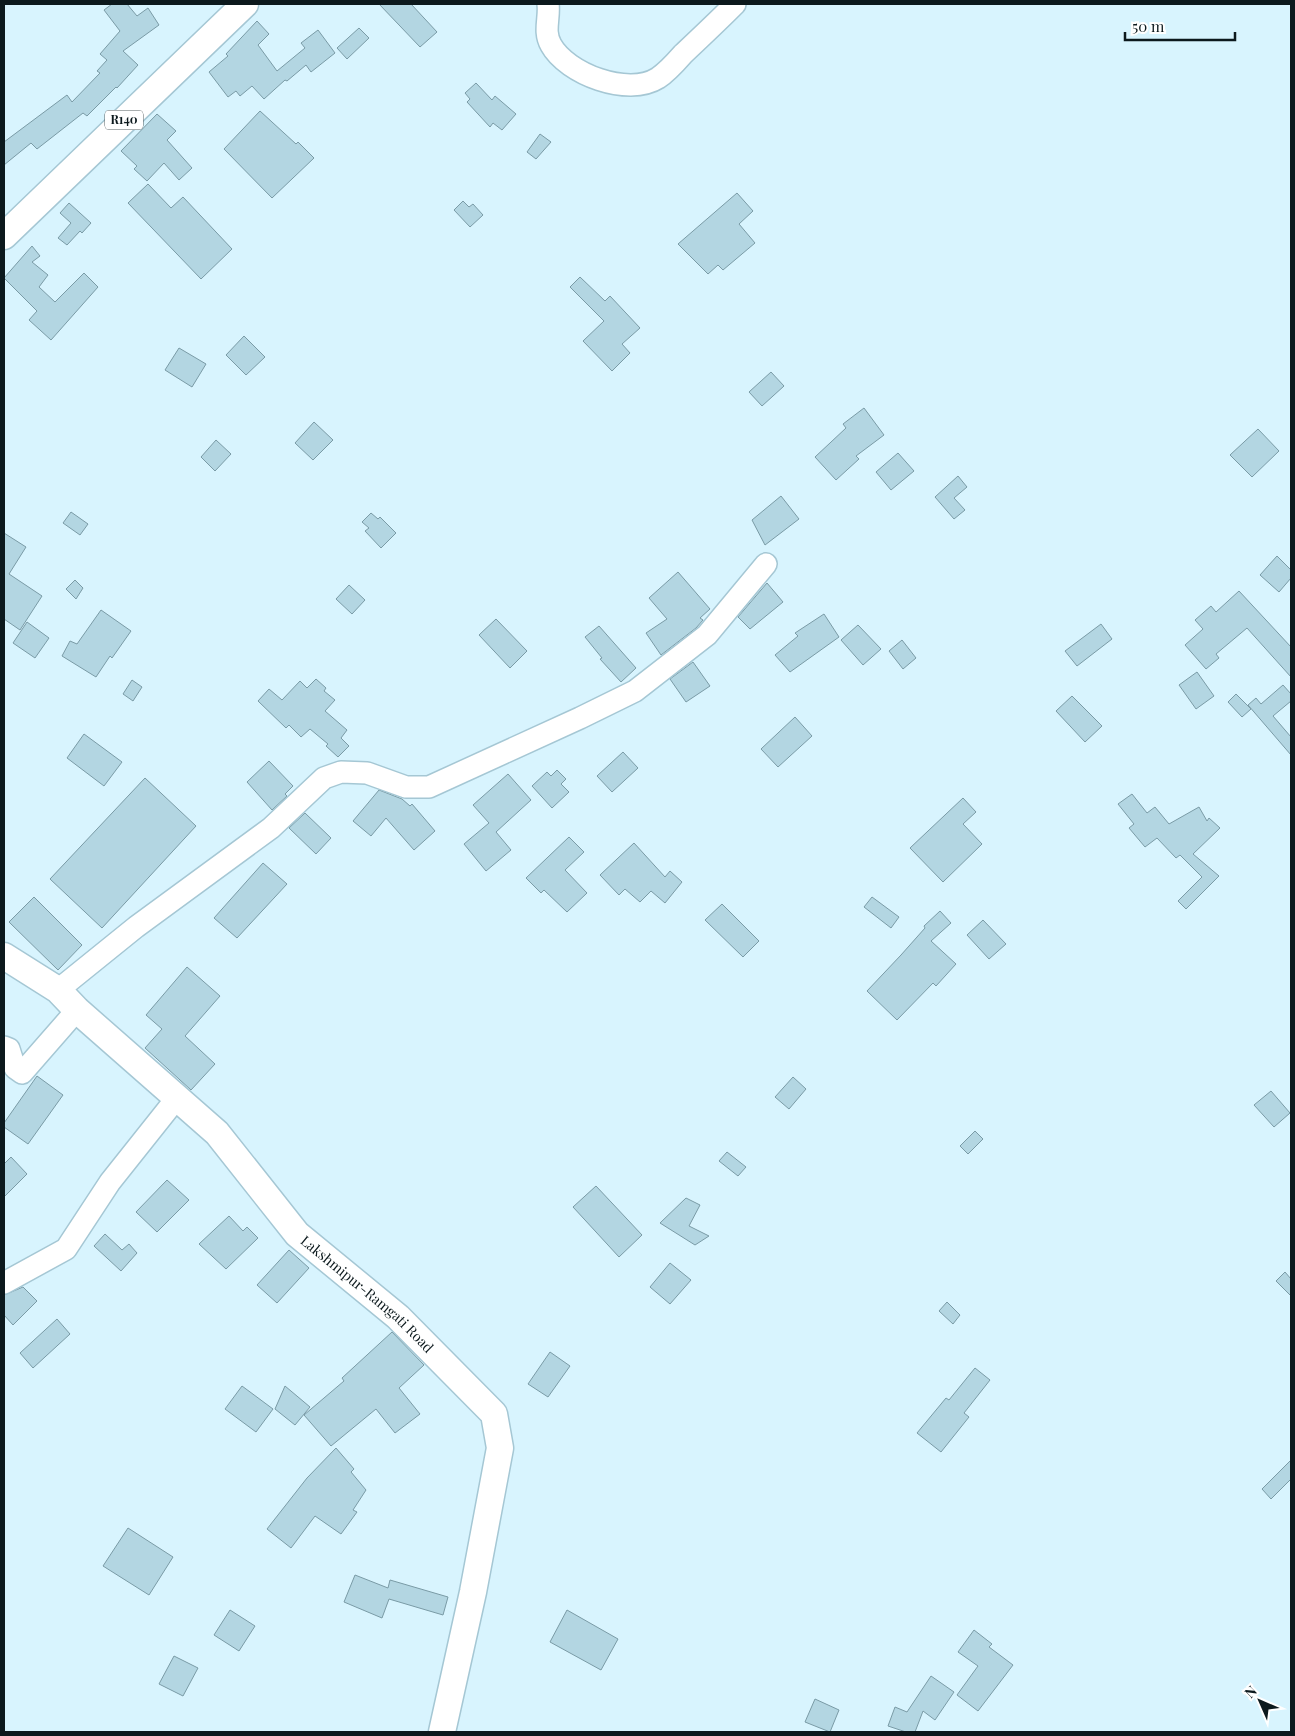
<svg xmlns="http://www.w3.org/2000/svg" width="1295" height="1736" font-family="'Playfair Display',serif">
  <rect width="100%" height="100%" fill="#d8f4fe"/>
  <!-- building -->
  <g fill="#b3d6e2" stroke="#7a9ba6">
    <polygon points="112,4 127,4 137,16 148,8 159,25 123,51 138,65 117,88 116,87 87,116 83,113 37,149 31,143 4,165 4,142 67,95 72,102 100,73 97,71 107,60 100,54 120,31 104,10"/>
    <polygon points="379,4 411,4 437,32 420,47"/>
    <polygon points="257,21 269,34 258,45 277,71 305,48 301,43 318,30 335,53 311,72 306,65 287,81 285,80 264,99 252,86 240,96 236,91 228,97 209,72 228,56 226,54"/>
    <polygon points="359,28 369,38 347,59 337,48"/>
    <polygon points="476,83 492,100 495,96 516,114 502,130 493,123 490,127 467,102 470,99 465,93"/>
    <polygon points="260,111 296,144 298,142 314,158 272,198 224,149"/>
    <polygon points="157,114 176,131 167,140 192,168 179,180 164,163 147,181 134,169 137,166 121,151"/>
    <polygon points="540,134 551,142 536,159 527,152"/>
    <polygon points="148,184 171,208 183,197 232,249 201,279 128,203"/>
    <polygon points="737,193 753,211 739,224 755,243 723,270 718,265 708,274 678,244"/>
    <polygon points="463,201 469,207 473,204 483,215 470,227 454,210"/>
    <polygon points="69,203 91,223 82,233 80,231 67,245 58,238 71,223 60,213"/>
    <polygon points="32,246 40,256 32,262 48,275 39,287 55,302 84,273 98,287 51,340 29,320 37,311 4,278"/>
    <polygon points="580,277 605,301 610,296 640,328 622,344 630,353 612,371 583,341 604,321 570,287"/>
    <polygon points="244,336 265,357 246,375 226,355"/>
    <polygon points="179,348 206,364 192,387 165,370"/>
    <polygon points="771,372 784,386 762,406 749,392"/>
    <polygon points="864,408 884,435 856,456 859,459 836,480 815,457 846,428 843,424"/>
    <polygon points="314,422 333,440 313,460 295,443"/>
    <polygon points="1258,429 1279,451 1252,477 1230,455"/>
    <polygon points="216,440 231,454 215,471 201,457"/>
    <polygon points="898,453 914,471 891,490 876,472"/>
    <polygon points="958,476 967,487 954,498 965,510 954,519 935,497"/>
    <polygon points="781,496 799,519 765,545 752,520"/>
    <polygon points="71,512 88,524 80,535 63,523"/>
    <polygon points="371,513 378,519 380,517 396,533 381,548 365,531 369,528 362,522"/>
    <polygon points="4,533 26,547 9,574 42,596 20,630 4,619"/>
    <polygon points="1277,556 1291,570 1291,578 1279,592 1260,575"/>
    <polygon points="678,572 710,609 700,618 703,620 696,628 661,655 646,633 667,619 649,598"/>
    <polygon points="75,580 83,588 76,599 66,589"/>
    <polygon points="767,583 783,602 750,629 738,617"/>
    <polygon points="349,585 365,600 352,614 336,599"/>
    <polygon points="1239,591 1291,647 1291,677 1247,628 1216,654 1219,658 1206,669 1185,645 1203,629 1195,620 1211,606 1216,612"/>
    <polygon points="101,610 131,631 112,658 110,656 96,677 62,656 70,641 77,644"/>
    <polygon points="824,614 839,637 790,672 775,655 798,636 795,633"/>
    <polygon points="496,619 527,651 510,668 479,635"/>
    <polygon points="27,622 49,638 35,658 13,643"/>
    <polygon points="1101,624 1112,639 1077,666 1065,651"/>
    <polygon points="858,625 881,649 863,665 841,640"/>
    <polygon points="599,626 636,668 621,682 600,659 602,658 585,637"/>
    <polygon points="902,640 916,658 903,669 889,651"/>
    <polygon points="693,662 710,686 686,702 670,679"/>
    <polygon points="1197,672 1214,696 1196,709 1179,685"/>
    <polygon points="316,679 326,688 324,691 335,700 325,711 347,730 341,738 349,746 338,757 326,746 328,744 310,729 301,737 289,725 286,728 258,701 269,689 282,700 300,681 307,688"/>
    <polygon points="132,680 142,687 133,701 123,694"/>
    <polygon points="1283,685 1291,694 1291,701 1273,716 1291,737 1291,755 1248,705 1256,698 1261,704"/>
    <polygon points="1236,694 1251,709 1242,717 1228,702"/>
    <polygon points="1072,696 1102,726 1085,742 1056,711"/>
    <polygon points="795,717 812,736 778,767 761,749"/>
    <polygon points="84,734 122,762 104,786 67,758"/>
    <polygon points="623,752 638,768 612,792 597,776"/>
    <polygon points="269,761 293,786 285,794 287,796 272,810 247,782"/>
    <polygon points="557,770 566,779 561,784 569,792 552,808 532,786 547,772 551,776"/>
    <polygon points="508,774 531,800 496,832 511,850 486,871 464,844 489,823 473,805"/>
    <polygon points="145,778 196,826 102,928 50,879"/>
    <polygon points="379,790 402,799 410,806 412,804 435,831 414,850 386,818 371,836 353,821"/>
    <polygon points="1132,794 1147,813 1155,807 1169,824 1199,807 1207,821 1209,818 1220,828 1193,854 1219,876 1186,909 1178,901 1202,877 1180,855 1176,858 1157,838 1145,847 1129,828 1134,824 1118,804"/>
    <polygon points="963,798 976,812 963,824 982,844 943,882 910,848"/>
    <polygon points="305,813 331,838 316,854 289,828"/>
    <polygon points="569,837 584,852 565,870 587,893 567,912 544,890 541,893 526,878"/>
    <polygon points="634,843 665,877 670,871 682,882 665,903 651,891 640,902 625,889 619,895 600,875"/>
    <polygon points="263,863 287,884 237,938 214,918"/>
    <polygon points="34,897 82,945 58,970 9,922"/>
    <polygon points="872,897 899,917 891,928 864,907"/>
    <polygon points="722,904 759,941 743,957 705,920"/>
    <polygon points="940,911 951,923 931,941 956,964 936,986 933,983 897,1020 867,991 901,955 925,928 924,926"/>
    <polygon points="983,920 1006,944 989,959 967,935"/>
    <polygon points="187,967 220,996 185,1036 215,1064 191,1090 145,1048 162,1029 146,1015"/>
    <polygon points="37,1076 63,1095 28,1144 4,1127 4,1123"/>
    <polygon points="793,1077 806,1089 789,1109 775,1097"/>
    <polygon points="1271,1091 1290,1113 1274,1127 1254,1105"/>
    <polygon points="975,1131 983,1139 968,1154 960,1146"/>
    <polygon points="727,1152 746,1167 738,1176 719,1161"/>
    <polygon points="11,1157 27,1174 4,1197 4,1164"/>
    <polygon points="167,1180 189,1200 157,1232 136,1212"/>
    <polygon points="596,1186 642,1235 619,1257 573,1207"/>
    <polygon points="686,1198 700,1205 689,1226 709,1236 695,1245 660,1223"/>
    <polygon points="229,1216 243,1231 247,1227 258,1238 226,1269 199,1244"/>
    <polygon points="105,1234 122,1250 129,1244 137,1253 121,1271 94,1246"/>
    <polygon points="289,1250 309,1268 277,1303 257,1285"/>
    <polygon points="670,1263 691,1280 670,1304 650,1287"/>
    <polygon points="1285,1272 1291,1279 1291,1296 1276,1281"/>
    <polygon points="23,1287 37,1301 13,1325 4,1315 4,1295"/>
    <polygon points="947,1302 960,1315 953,1324 939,1311"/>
    <polygon points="57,1319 70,1334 33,1368 20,1353"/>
    <polygon points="392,1332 424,1365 399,1388 420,1414 395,1433 376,1409 331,1446 304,1415 344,1381 342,1378"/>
    <polygon points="550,1352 570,1366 548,1397 528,1384"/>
    <polygon points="975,1368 990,1380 964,1413 969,1417 941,1452 917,1433 946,1398 949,1400"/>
    <polygon points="242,1386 273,1409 256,1432 225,1409"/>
    <polygon points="285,1386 310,1407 295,1425 275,1409"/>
    <polygon points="336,1448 354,1469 351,1472 366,1490 353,1510 357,1512 341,1534 315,1516 291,1548 267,1529 307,1478"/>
    <polygon points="1291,1460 1291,1479 1271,1499 1262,1489"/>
    <polygon points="128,1528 173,1557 149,1595 103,1566"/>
    <polygon points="355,1575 388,1588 390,1580 448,1597 443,1615 389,1599 382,1618 344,1602"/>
    <polygon points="230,1610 255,1626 239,1651 214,1635"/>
    <polygon points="567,1610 618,1639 601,1670 550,1642"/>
    <polygon points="974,1630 992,1644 989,1647 1013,1665 978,1711 957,1695 978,1666 958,1652"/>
    <polygon points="174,1656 198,1668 183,1696 159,1684"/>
    <polygon points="931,1676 954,1692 935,1720 923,1711 915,1732 906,1732 888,1726 895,1707 907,1712"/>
    <polygon points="815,1699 839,1710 830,1732 805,1722"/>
  </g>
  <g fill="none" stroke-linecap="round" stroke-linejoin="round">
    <!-- minor casing -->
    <g stroke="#a5c7d4" stroke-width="24">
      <g id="minor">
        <path d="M548 4C550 18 543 31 551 45 567 74 628 97 658 78 667 72 676 62 683 54 701 37 718 21 735 4"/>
        <polyline points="58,990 136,927 271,828 324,778 341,772 367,773 406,787 429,787 580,718 635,691 707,635 766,564"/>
        <polyline points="4,1047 9,1049 15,1068 22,1073 77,1010"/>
        <polyline points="4,1283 66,1249 110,1182 176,1099"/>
      </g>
    </g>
    <!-- major casing -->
    <g stroke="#a5c7d4" stroke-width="29">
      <g id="major">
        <polyline points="4,236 245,4"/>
        <path id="s1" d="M4 956 58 990 77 1010 217 1133 297 1234 398 1317 494 1414 500 1448 473 1592 442 1732"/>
      </g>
    </g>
    <!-- minor -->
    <use href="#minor" stroke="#fff" stroke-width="21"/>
    <!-- major -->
    <use href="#major" stroke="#fff" stroke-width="26"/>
  </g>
  <g text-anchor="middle" stroke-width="4" stroke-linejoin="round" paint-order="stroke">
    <!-- shield labels -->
    <rect fill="#fff" stroke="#555e61" stroke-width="1" x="105" y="110.5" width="38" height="19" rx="4"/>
    <g font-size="12" font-weight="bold" fill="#0c191d">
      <text x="124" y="124">R140</text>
    </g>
    <!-- street labels -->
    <g font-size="14" fill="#0c191d" stroke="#fff">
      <text dy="5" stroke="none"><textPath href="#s1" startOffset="499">Lakshmipur-Ramgati Road</textPath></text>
    </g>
  </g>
  <!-- border -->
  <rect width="1295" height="1736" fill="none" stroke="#0c191d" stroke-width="10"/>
  <!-- north arrow -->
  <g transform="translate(1260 1701) rotate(315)" stroke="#ffffff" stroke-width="4" paint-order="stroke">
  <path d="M0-4L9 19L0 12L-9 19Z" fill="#0c191d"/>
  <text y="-8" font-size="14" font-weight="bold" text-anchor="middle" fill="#0c191d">N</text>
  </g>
  <!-- scale -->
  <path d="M1125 32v8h110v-8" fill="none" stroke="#0c191d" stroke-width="2.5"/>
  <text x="1132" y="32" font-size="15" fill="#0c191d" stroke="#ffffff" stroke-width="4" paint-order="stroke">50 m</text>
</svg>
